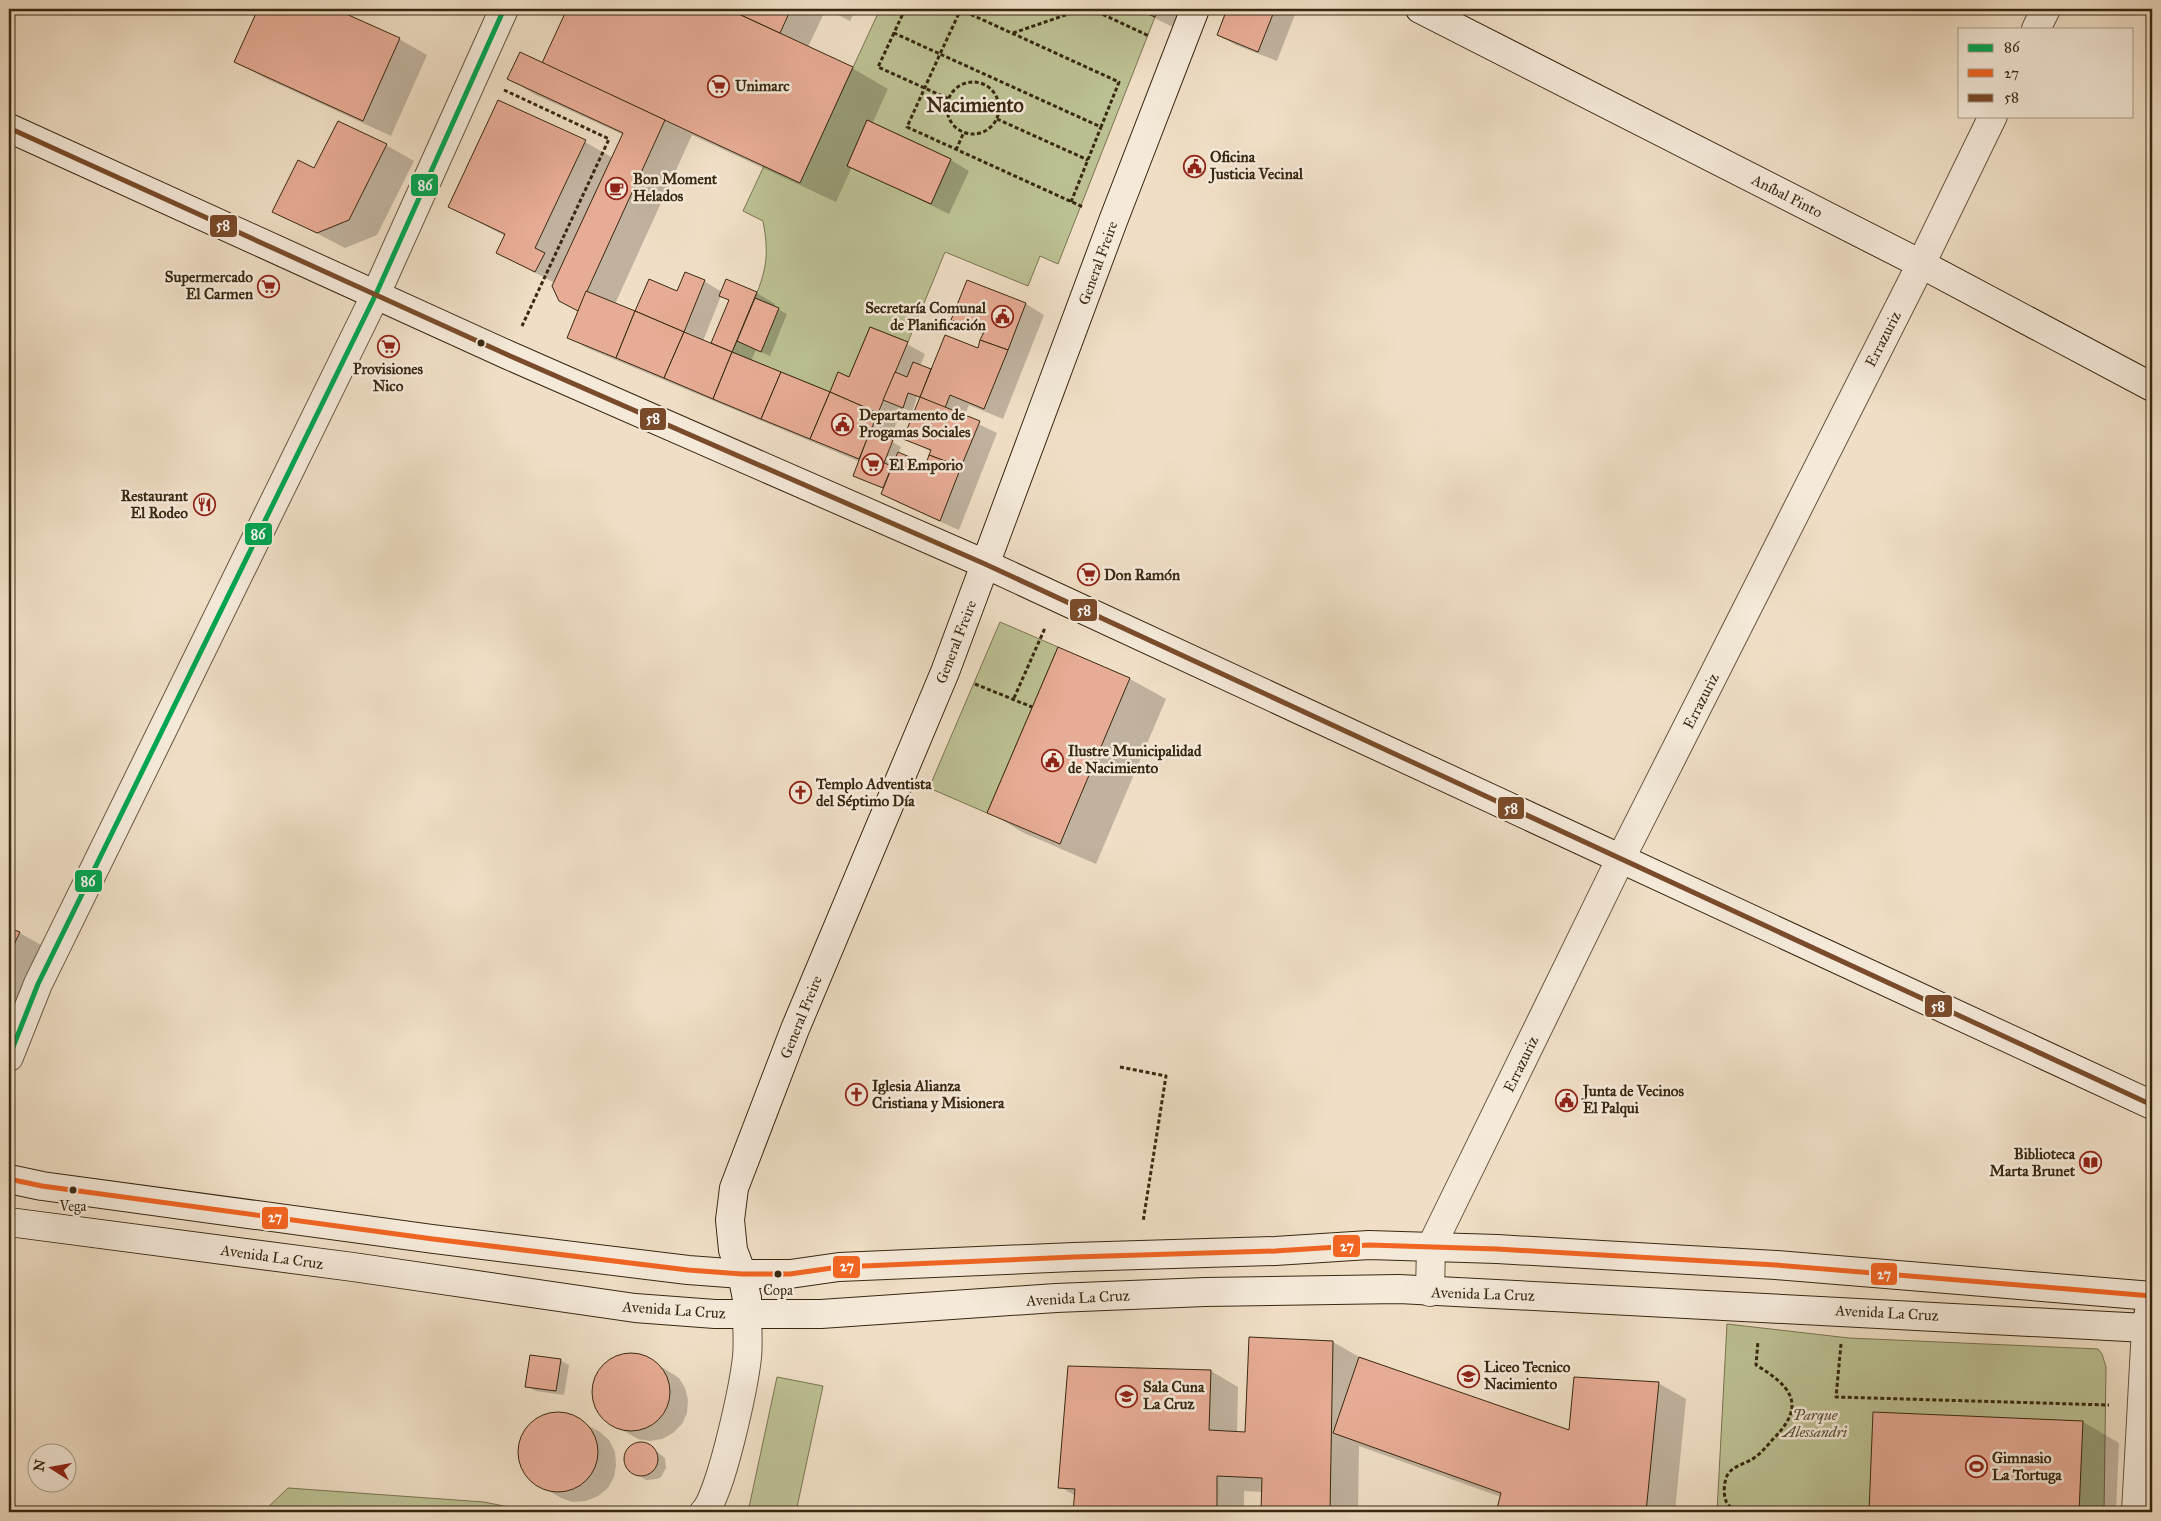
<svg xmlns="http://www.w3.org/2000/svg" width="2161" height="1521" viewBox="0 0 2161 1521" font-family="'IM FELL Great Primer',serif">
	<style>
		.green { fill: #bcc193; stroke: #7a7452; fill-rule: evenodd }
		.shadow { fill: #0003; fill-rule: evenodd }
		.building { fill: #e7ac95; stroke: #382810 }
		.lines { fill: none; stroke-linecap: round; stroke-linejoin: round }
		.minor-casing { stroke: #66563e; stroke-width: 30 }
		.tertiary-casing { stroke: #66563e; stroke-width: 30 }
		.secondary-casing { stroke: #382810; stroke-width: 30 }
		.path { stroke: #382810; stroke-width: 3; stroke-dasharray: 4 2.5; stroke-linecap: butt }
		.minor { stroke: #f5eada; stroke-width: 28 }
		.tertiary { stroke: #f5eada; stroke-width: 28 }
		.secondary { stroke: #f5eada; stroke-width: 28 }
		.bus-1-casing { stroke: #f5eada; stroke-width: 9 }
		.bus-2-casing { stroke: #f5eada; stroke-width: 9 }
		.bus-3-casing { stroke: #f5eada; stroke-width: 9 }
		.bus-1 { stroke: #00a651; stroke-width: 5 }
		.bus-2 { stroke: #f26522; stroke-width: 5 }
		.bus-3 { stroke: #7a4b2a; stroke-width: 5 }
		.bus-dot { fill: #382810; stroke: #f5eada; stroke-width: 2 }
		.labels { text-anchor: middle; stroke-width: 5; stroke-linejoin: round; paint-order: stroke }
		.bus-label { font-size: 14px; fill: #382810; stroke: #f5eada }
		.poi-label { font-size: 15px; font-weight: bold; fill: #382810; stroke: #f5eada; text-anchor: start }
		.street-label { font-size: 15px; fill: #382810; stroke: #f5eada }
		.park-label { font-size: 15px; font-style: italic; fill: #594e31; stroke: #f5eada }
		.district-label { font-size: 20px; font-weight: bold; fill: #382810; stroke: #f5eada }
		.line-badge { stroke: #f5eada; stroke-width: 2 }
		.badge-label { font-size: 14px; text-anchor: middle; font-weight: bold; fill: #fff }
	</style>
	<rect width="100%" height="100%" fill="#f0dfc6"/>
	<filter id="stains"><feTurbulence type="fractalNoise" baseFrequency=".004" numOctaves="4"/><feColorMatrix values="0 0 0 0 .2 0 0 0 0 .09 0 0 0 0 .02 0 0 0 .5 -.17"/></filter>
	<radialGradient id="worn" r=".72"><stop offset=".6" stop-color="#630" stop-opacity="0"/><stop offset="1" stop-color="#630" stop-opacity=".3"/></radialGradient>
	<g class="green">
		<path d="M880,9H1138L1155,17L1058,264L1040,256L1028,286L945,252L908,342L870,327L849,377L838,372L830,392L732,352L737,341L761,351L778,308L755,298C767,268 769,253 763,221L743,211L764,166L800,182ZM867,120L951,159L931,204L847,166Z"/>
		<polygon points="1000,622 1058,647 987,813 929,788"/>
		<polygon points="1727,1324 1849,1338 2098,1349 2102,1354 2106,1367 2104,1512 1717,1512"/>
		<polygon points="777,1377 823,1386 796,1512 748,1512"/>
		<polygon points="288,1488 484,1502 533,1512 263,1512"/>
	</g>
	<g class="shadow">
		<polygon points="259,9 332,9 399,39 427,55 391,136 263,77 236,62"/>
		<path d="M569,9H856L850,21L826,9L808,47L852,68L888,89L872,124L951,160L969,171L949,214L852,167L836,202L692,135L615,304L635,313L704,281L722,292L727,281L757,293L775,304L774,307L787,314L770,356L756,350L751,361L830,394L849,378L907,344L925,354L920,366L932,371L978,350L984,335L953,319L968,281L1026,304L1044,315L1003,419L969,405L964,417L997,433L959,530L901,504L882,493L884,489L854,475L860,462L587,348L568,337L579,311L560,301L555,283L497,253L505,236L450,207L585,142L613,158L624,135L536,95L509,79L543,64ZM721,296L730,301L712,345L703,341ZM917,397L921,398L905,438L932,452L927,465L898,454L901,447L889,440L903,408L912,412Z"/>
		<polygon points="1136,9 1192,9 1183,32"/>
		<polygon points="1228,9 1297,9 1277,61 1236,45 1218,35"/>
		<polygon points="386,145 414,161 377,235 345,248 274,211 315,170"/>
		<polygon points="1059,648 1130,679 1166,699 1096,864 1024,833 989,812"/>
		<polygon points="9,930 20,933 55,953 9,1050"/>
		<polygon points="1250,1338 1333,1342 1361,1358 1570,1432 1658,1383 1686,1399 1675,1512 1497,1512 1501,1497 1359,1446 1358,1512 1262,1512 1263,1492 1244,1491 1244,1512 1075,1512 1076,1496 1060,1487 1211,1371 1238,1387 1237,1433 1246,1434"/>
		<polygon points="625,1355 638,1355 649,1359 679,1378 685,1388 688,1400 687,1413 682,1424 673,1433 662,1439 650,1441 638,1439 608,1422 600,1413 595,1401 593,1389 597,1377 604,1366 614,1359"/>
		<polygon points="560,1360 569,1365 564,1395 536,1391 527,1386"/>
		<polygon points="556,1413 569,1415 600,1432 609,1440 615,1452 616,1465 614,1477 608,1488 598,1496 586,1501 573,1502 561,1498 531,1480 523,1469 520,1457 520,1444 524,1433 533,1423 544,1416"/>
		<polygon points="1875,1413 2083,1422 2119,1443 2116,1512 1870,1512"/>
		<polygon points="638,1444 648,1445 665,1458 666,1468 661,1477 657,1479 646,1480 628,1468 625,1458 626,1453 633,1445"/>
	</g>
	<g class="building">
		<polygon points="258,9 335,9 400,38 363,121 234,62"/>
		<polygon points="567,9 728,9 853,67 800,183 542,63"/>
		<polygon points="728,9 791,9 780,33"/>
		<polygon points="1138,9 1159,9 1155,17"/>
		<polygon points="1227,9 1275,9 1258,52 1217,35"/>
		<polygon points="520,52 665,120 578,311 559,301 552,286 623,133 507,79"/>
		<polygon points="498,100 586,140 535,248 545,253 535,272 496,253 505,234 448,207"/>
		<polygon points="867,120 951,159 931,204 847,166"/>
		<polygon points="338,121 387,144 349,220 317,233 272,212 298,160 314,168"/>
		<polygon points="685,272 705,280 684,332 635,311 649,279 677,291"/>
		<polygon points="726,279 757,292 732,352 711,343 729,300 719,296"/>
		<polygon points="967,280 1026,303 1008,350 980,340 984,332 951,320"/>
		<polygon points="586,291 635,311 616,358 567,338"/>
		<polygon points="755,298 779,308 761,352 737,341"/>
		<polygon points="635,311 684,332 664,378 616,358"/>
		<polygon points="870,327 908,342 878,413 830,392 838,372 849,377"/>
		<polygon points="684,332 732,352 713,399 664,378"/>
		<polygon points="945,335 978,348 980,340 1008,350 984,409 950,395 945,408 920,397"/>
		<polygon points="732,352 781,372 761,419 713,399"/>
		<polygon points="913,362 931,369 920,397 908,393 903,408 883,400 895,372 907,377"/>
		<polygon points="781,372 830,392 810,439 761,419"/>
		<polygon points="830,392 878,413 859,459 810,439"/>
		<polygon points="920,397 980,421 961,467 929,455 931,450 903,439"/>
		<polygon points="870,431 893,440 884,463 892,466 883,488 853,476"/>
		<polygon points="898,452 926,464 929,455 961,467 940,521 881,494"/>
		<polygon points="1058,647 1130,678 1060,844 987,813"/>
		<polygon points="9,928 20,932 9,955"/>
		<polygon points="1249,1337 1333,1341 1330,1512 1261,1512 1262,1478 1217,1476 1217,1512 1073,1512 1075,1489 1058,1488 1068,1366 1211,1370 1209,1430 1245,1432"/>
		<circle cx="631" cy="1392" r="39"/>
		<polygon points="530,1355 561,1359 556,1391 525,1387"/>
		<polygon points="1359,1357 1569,1430 1574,1377 1659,1382 1646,1512 1496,1512 1501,1493 1333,1433"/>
		<polygon points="1873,1412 2083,1421 2079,1512 1869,1512"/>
		<circle cx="558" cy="1452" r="40"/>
		<circle cx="641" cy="1459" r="17"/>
	</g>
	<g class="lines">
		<defs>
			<g id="minor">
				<polyline points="2036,29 2046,9"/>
				<polyline points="1430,1292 1431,1247 1620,860 1921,264 1993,116"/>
			</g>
			<g id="tertiary">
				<polyline points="9,1057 38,984 376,294 504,9"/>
				<path d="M704,1512C721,1495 744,1385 747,1357C749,1338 746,1318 747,1299"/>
				<polyline points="2136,1512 2146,1328"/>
			</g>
			<g id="secondary">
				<polyline points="1420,9 1921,264 2152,387"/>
				<polyline points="9,128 508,355 985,564 2152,1105"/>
				<polyline points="9,1179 42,1186 433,1239 688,1270 742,1274 790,1274 839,1267 1074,1257 1275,1251 1369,1245 1497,1249 1776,1265 2152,1296"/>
				<polyline points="9,1222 353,1267 635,1308 715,1314 821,1314 1056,1298 1205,1292 1399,1289 2146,1328 2152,1295"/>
				<polyline points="747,1299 742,1274 733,1250 730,1220 734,1188 795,1029 945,672 1113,221 1195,9"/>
			</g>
		</defs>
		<use href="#minor" class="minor-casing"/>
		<use href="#tertiary" class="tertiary-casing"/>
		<use href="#secondary" class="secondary-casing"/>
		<g class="path">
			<polyline points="905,9 894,33 940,54 961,9"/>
			<polyline points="959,9 1119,82 1101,127 940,54 907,127 1083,207"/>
			<polyline points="1091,9 1149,36"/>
			<polyline points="894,33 878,67 949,99"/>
			<polyline points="1013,33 1083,9"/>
			<circle cx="973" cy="108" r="26"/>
			<polyline points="504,90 609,139 522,326"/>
			<polyline points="997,119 1088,160"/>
			<polyline points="956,150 964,132"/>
			<polyline points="1071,202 1101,127"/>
			<polyline points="975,684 1032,707"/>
			<polyline points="1014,698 1045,628"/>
			<polyline points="1120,1067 1166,1076 1143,1222"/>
			<polyline points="1841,1344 1836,1397 2109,1405"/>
			<path d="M1736,1512C1733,1509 1727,1505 1726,1501C1723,1494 1724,1480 1728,1474C1734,1465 1746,1464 1754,1458C1763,1452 1769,1443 1776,1436C1807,1403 1789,1385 1756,1365L1758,1341"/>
		</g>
		<use href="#minor" class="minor"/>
		<use href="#tertiary" class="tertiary"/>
		<use href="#secondary" class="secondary"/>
		<defs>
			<polyline id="bus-1" points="9,1057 38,984 376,294 504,9"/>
			<polyline id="bus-2" points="9,1179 42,1186 433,1239 688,1270 742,1274 790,1274 839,1267 1074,1257 1275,1251 1369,1245 1497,1249 1776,1265 2152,1296"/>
			<polyline id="bus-3" points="9,128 508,355 985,564 2152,1105"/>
		</defs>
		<use href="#bus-1" class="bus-1-casing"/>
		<use href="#bus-2" class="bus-2-casing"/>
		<use href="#bus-3" class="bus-3-casing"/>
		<use href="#bus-1" class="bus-1"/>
		<use href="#bus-2" class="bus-2"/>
		<use href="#bus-3" class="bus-3"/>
	</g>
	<defs>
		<symbol id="supermarket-ring" viewBox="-11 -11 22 22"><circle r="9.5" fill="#f5eada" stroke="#8f2418" stroke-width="1.5"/><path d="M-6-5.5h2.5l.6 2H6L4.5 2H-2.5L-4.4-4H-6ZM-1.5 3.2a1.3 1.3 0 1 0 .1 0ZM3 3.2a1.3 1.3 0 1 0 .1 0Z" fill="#8f2418"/></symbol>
		<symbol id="civic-ring" viewBox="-11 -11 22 22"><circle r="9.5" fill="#f5eada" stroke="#8f2418" stroke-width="1.5"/><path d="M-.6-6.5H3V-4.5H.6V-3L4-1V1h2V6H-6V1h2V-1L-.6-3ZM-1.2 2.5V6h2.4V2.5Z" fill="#8f2418"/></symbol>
		<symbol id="cafe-ring" viewBox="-11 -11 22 22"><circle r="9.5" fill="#f5eada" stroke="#8f2418" stroke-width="1.5"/><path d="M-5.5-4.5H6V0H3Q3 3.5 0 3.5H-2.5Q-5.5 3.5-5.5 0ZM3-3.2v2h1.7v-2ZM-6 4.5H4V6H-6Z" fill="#8f2418"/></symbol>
		<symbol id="restaurant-ring" viewBox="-11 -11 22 22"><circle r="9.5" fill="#f5eada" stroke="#8f2418" stroke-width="1.5"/><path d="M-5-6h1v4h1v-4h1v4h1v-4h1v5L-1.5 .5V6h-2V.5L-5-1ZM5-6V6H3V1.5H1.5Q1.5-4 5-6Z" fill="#8f2418"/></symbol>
		<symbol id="church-ring" viewBox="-11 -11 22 22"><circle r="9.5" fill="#f5eada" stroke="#8f2418" stroke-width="1.5"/><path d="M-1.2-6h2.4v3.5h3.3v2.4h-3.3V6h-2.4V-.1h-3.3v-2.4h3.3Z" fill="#8f2418"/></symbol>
		<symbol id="library-ring" viewBox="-11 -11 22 22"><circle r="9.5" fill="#f5eada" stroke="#8f2418" stroke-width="1.5"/><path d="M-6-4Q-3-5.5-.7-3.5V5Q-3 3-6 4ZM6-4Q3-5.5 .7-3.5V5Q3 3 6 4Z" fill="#8f2418"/></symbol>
		<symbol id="school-ring" viewBox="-11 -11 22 22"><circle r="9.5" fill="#f5eada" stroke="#8f2418" stroke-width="1.5"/><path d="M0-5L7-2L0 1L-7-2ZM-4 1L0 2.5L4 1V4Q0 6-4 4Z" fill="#8f2418"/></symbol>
		<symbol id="stadium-ring" viewBox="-11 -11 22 22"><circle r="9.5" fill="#f5eada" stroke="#8f2418" stroke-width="1.5"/><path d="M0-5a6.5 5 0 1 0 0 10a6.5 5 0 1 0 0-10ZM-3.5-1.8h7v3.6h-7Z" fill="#8f2418"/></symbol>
	</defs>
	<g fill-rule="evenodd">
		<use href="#supermarket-ring" x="706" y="74" width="25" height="25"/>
		<use href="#civic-ring" x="1182" y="154" width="25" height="25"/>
		<use href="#cafe-ring" x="604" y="176" width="25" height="25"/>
		<use href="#supermarket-ring" x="256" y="274" width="25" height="25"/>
		<use href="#civic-ring" x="990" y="304" width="25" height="25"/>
		<use href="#supermarket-ring" x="376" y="334" width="25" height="25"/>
		<use href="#civic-ring" x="830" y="412" width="25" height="25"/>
		<use href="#supermarket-ring" x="860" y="452" width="25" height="25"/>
		<use href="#restaurant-ring" x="192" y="492" width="25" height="25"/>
		<use href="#supermarket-ring" x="1076" y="562" width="25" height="25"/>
		<use href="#civic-ring" x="1040" y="748" width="25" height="25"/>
		<use href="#church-ring" x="788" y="780" width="25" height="25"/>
		<use href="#church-ring" x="844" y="1082" width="25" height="25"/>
		<use href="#civic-ring" x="1554" y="1088" width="25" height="25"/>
		<use href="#library-ring" x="2078" y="1150" width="25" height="25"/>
		<use href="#school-ring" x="1456" y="1364" width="25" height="25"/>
		<use href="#school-ring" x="1114" y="1384" width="25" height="25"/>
		<use href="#stadium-ring" x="1964" y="1454" width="25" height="25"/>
	</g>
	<g class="bus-dot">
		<circle cx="481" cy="343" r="4.5"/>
		<circle cx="73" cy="1190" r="4.5"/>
		<circle cx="778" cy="1274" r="4.5"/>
	</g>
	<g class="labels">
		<g class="bus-label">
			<text x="73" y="1211">Vega</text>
			<text x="778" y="1295">Copa</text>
		</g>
		<g class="poi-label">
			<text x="735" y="91">Unimarc</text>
			<text x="1210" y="162">Oficina<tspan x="1210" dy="17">Justicia Vecinal</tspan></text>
			<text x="633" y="184">Bon Moment<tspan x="633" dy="17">Helados</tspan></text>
			<text x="253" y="282" text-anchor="end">Supermercado<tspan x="253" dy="17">El Carmen</tspan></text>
			<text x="986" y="313" text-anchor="end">Secretaría Comunal<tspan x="986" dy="17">de Planificación</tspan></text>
			<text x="388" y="374" text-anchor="middle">Provisiones<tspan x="388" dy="17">Nico</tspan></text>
			<text x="859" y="420">Departamento de<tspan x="859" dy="17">Progamas Sociales</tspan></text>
			<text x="889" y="470">El Emporio</text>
			<text x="188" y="501" text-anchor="end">Restaurant<tspan x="188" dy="17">El Rodeo</tspan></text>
			<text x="1104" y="580">Don Ramón</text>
			<text x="1068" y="756">Ilustre Municipalidad<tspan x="1068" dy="17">de Nacimiento</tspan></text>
			<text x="816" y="789">Templo Adventista<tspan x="816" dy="17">del Séptimo Día</tspan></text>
			<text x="872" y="1091">Iglesia Alianza<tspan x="872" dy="17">Cristiana y Misionera</tspan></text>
			<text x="1583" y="1096">Junta de Vecinos<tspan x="1583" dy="17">El Palqui</tspan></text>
			<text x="2075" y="1159" text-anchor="end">Biblioteca<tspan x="2075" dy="17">Marta Brunet</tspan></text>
			<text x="1484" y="1372">Liceo Tecnico<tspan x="1484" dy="17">Nacimiento</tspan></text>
			<text x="1143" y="1392">Sala Cuna<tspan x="1143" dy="17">La Cruz</tspan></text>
			<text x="1992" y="1463">Gimnasio<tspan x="1992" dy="17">La Tortuga</tspan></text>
		</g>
		<g class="street-label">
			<text transform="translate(1787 196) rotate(27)" y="5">Aníbal Pinto</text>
			<text transform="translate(1098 263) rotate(-70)" y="5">General Freire</text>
			<text transform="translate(1883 339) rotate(-63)" y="5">Errazuriz</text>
			<text transform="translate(956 642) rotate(-69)" y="5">General Freire</text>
			<text transform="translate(1701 701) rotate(-63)" y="5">Errazuriz</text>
			<text transform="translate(801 1017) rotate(-68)" y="5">General Freire</text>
			<text transform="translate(1521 1064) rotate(-64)" y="5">Errazuriz</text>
			<text transform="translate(272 1257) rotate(8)" y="5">Avenida La Cruz</text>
			<text transform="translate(1483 1294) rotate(2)" y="5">Avenida La Cruz</text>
			<text transform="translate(1078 1298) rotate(-3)" y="5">Avenida La Cruz</text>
			<text transform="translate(674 1310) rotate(4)" y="5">Avenida La Cruz</text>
			<text transform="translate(1887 1313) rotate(3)" y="5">Avenida La Cruz</text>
		</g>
		<g class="park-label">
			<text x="1815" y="1420">Parque<tspan x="1815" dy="17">Alessandri</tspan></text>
		</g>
		<g class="district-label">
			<text x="975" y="112">Nacimiento</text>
		</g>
	</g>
	<g class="line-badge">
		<rect x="410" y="173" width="29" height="24" rx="5" fill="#00a651"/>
		<rect x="209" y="214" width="29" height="24" rx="5" fill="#7a4b2a"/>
		<rect x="639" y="407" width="28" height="24" rx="5" fill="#7a4b2a"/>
		<rect x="244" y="522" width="29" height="24" rx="5" fill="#00a651"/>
		<rect x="1069" y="598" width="29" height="24" rx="5" fill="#7a4b2a"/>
		<rect x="1497" y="796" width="28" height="24" rx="5" fill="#7a4b2a"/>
		<rect x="74" y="869" width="29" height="24" rx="5" fill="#00a651"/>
		<rect x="1924" y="994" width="29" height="24" rx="5" fill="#7a4b2a"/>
		<rect x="261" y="1206" width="28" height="24" rx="5" fill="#f26522"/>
		<rect x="1332" y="1234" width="29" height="24" rx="5" fill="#f26522"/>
		<rect x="832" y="1255" width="29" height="24" rx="5" fill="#f26522"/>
		<rect x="1870" y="1262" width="28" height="24" rx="5" fill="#f26522"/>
	</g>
	<g class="badge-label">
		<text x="425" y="190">86</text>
		<text x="223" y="230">58</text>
		<text x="653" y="423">58</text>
		<text x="258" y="539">86</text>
		<text x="1084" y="615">58</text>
		<text x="1511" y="813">58</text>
		<text x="88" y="886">86</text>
		<text x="1938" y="1011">58</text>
		<text x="275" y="1222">27</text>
		<text x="1347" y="1251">27</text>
		<text x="847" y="1271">27</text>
		<text x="1884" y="1279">27</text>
	</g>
	<rect width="2161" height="1521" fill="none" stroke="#f0dfc6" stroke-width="30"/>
	<rect x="10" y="10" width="2141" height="1501" fill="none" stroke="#382810" stroke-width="2.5"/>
	<rect x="15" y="15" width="2131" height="1491" fill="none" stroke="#382810"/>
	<rect x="1958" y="28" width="175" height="90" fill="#f5eada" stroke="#a99c89"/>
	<rect x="1968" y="44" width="25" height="8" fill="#00a651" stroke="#a99c89"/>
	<text x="2004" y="52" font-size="15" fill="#382810">86</text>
	<rect x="1968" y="69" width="25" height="8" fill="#f26522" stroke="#a99c89"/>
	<text x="2004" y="78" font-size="15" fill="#382810">27</text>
	<rect x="1968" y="94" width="25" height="8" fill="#7a4b2a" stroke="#a99c89"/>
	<text x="2004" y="102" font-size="15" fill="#382810">58</text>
	<g transform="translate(52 1468) rotate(281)"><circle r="24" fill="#f5eada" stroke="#a99c89"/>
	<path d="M0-4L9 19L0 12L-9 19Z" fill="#8f2418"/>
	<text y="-8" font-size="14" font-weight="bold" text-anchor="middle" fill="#382810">N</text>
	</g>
	<rect width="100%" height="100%" filter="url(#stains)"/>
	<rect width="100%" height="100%" fill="url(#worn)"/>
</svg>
